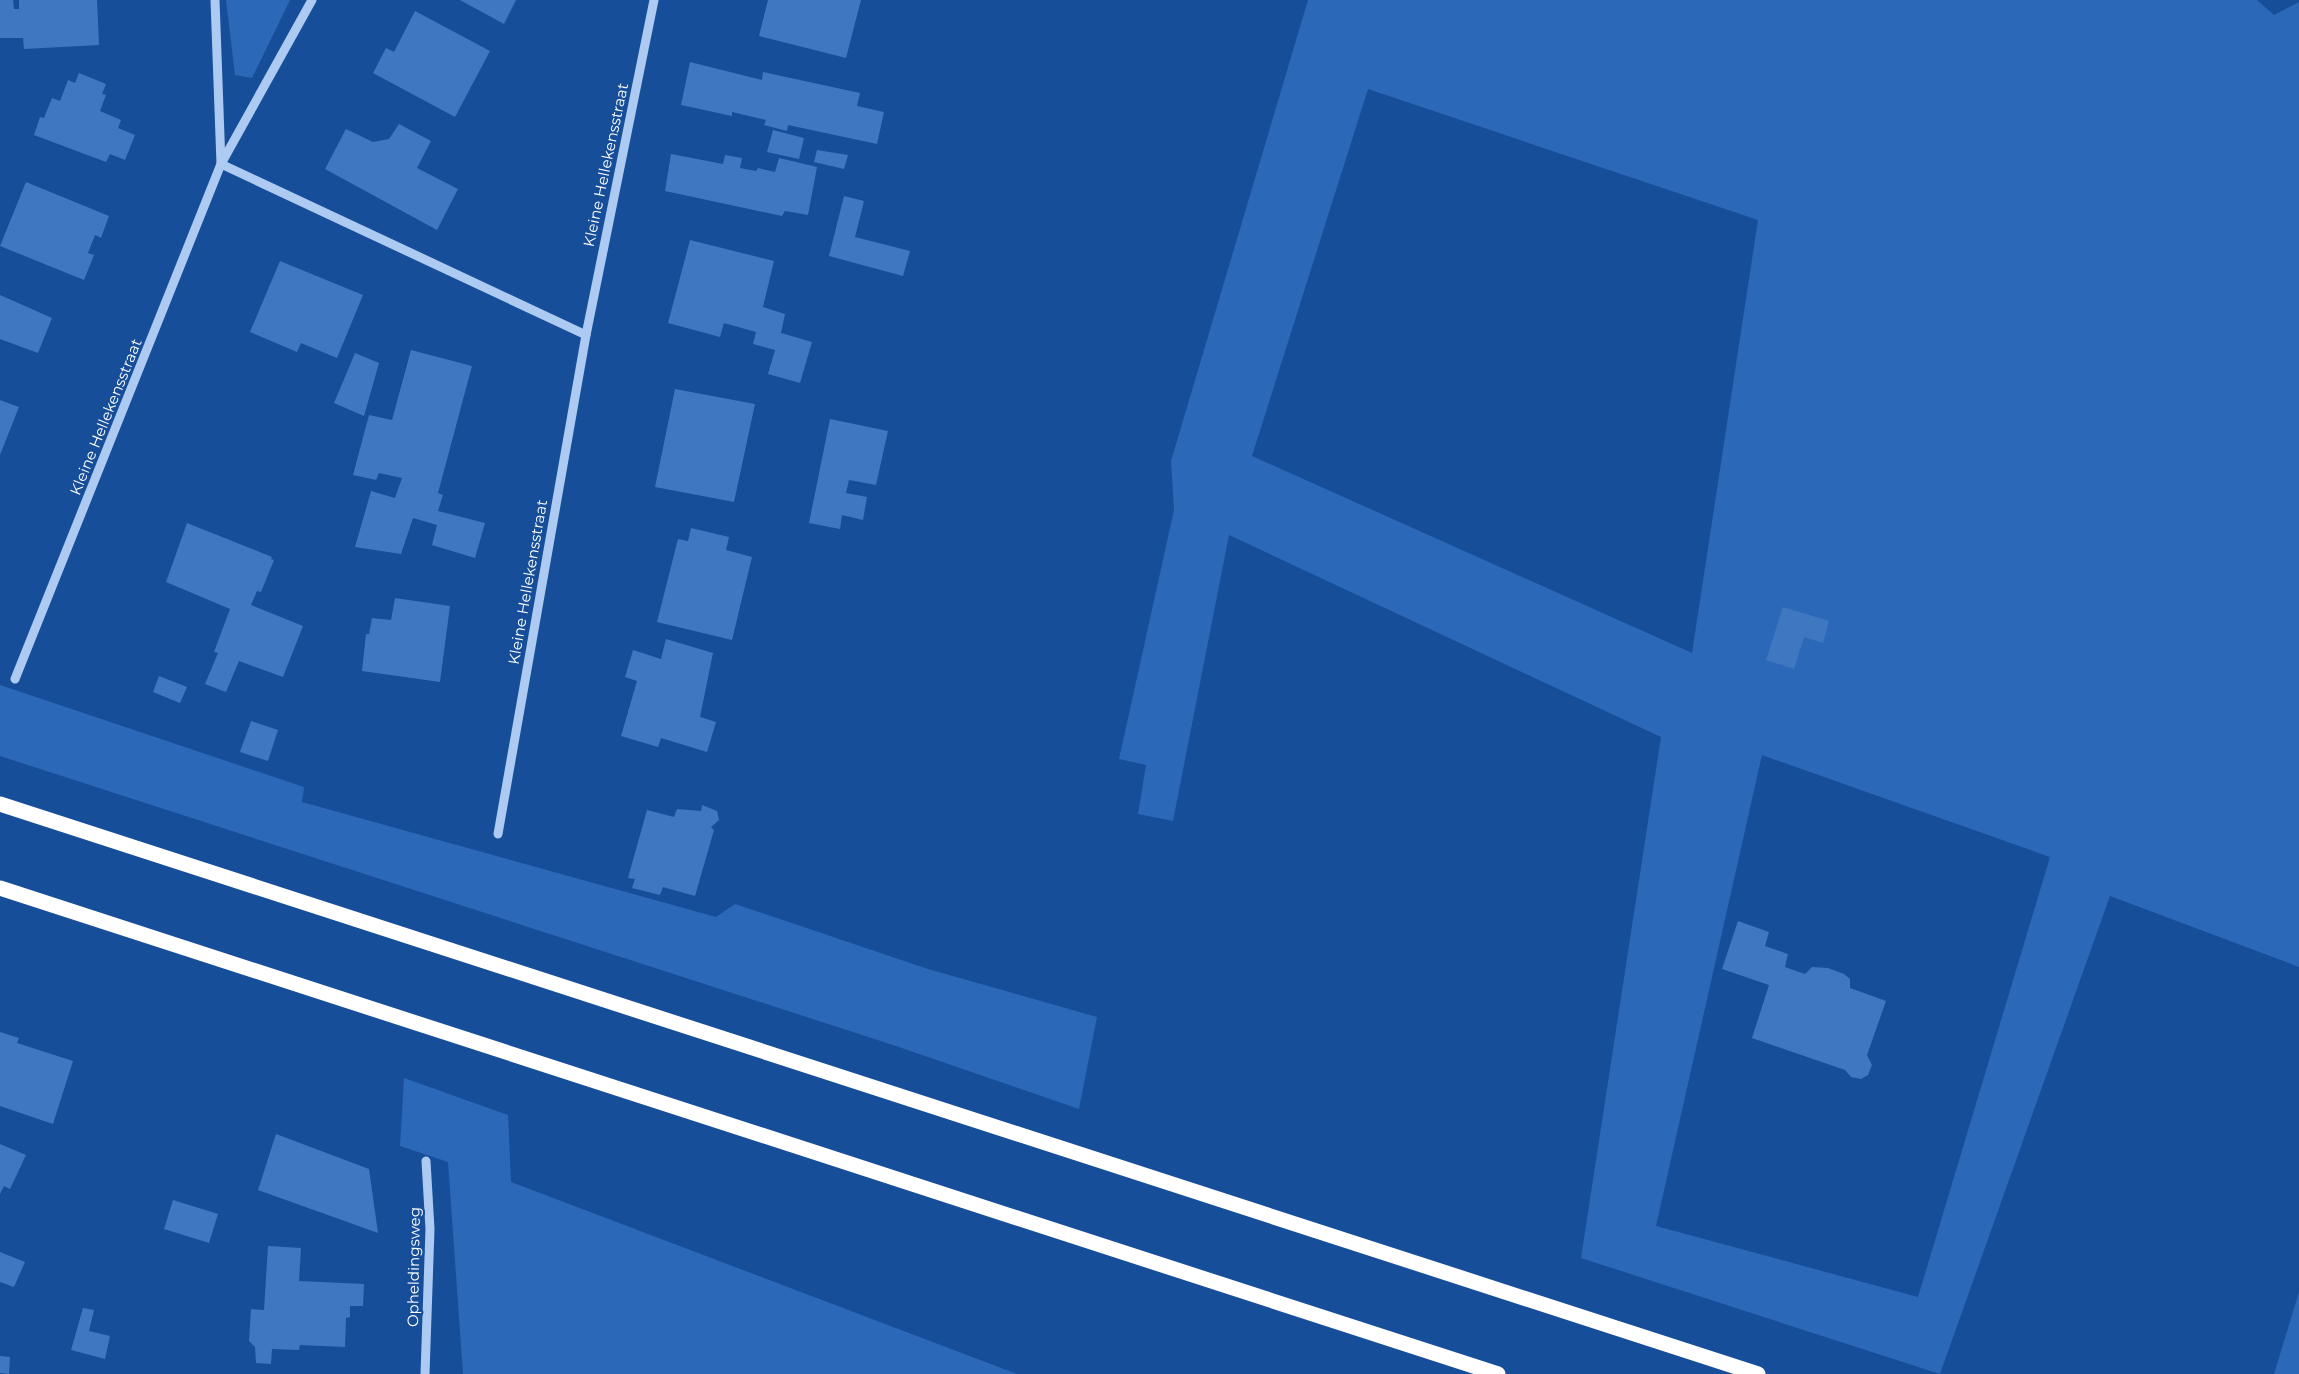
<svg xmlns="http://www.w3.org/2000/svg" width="2299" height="1374" viewBox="0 0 2299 1374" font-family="Montserrat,sans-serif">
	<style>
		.green { fill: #2b68b8; fill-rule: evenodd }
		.building { fill: #4077c1 }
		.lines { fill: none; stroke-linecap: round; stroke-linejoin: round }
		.minor { stroke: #adcbf2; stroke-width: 9 }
		.highway { stroke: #fff; stroke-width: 15 }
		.labels { text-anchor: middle; stroke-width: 4.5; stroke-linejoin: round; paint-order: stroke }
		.street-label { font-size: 15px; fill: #fff; stroke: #174e9a }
	</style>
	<rect width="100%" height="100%" fill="#174e9a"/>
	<g class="green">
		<polygon points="226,0 290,0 252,78 235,75"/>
		<path d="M1308,0H2257L2274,15L2299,2V967L2110,896L1940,1374L1581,1258L1661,737L1229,535L1173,821L1138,814L1146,765L1119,759L1174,510L1171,461ZM1368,89L1758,220L1692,653L1252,456ZM1762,755L2050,857L1918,1297L1656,1226Z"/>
		<polygon points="0,685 304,787 302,802 716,917 735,904 928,969 1097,1017 1079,1109 893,1045 0,756"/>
		<polygon points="404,1078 508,1115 511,1182 1017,1374 463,1374 448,1162 400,1146"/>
		<polygon points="2299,1292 2299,1374 2274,1374"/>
	</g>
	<g class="building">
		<polygon points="0,0 13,0 14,9 19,9 19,0 97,0 99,45 24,49 23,38 0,38"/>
		<polygon points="460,0 516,0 504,24"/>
		<polygon points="768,0 861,0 846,58 759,36"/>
		<polygon points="415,11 490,51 455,117 373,73 386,48 394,52"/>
		<polygon points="690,62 762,80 763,72 860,93 857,106 884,112 877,144 788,125 787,131 764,125 766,120 732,112 732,116 681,105"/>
		<polygon points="79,73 106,84 102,94 106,95 100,111 121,120 118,128 135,135 125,160 110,154 106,162 34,135 40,117 44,118 52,98 60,101 68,80 75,83"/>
		<polygon points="399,124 431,141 417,168 458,189 437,230 325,169 346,129 373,142 389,139"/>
		<polygon points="773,130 804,138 799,159 767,152"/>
		<polygon points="817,150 848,155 844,169 814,162"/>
		<polygon points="671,154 723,164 725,155 742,158 740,168 756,171 758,168 775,172 779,158 817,167 808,215 785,211 782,216 665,191"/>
		<polygon points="26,182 109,216 101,238 95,235 88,253 94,255 84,280 0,246"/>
		<polygon points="844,196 864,201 855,237 910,251 903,276 829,256"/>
		<polygon points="690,240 774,261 763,307 785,314 781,333 812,342 800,383 768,374 775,350 753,344 756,332 724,323 720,337 668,323"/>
		<polygon points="280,261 363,295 337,358 301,343 297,352 250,332"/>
		<polygon points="0,295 52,318 38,353 0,339"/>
		<polygon points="411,350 472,366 438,493 443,495 438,511 485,523 475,558 432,545 437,525 413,518 401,554 355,547 371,491 395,498 402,478 379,473 376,480 353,475 369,415 392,420"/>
		<polygon points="355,353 379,363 364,416 334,403"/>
		<polygon points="675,389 755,404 734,502 655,487"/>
		<polygon points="0,400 19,407 0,455"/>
		<polygon points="830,419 888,431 876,485 849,480 846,493 867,497 863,520 842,515 840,529 809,523"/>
		<polygon points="187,523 272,557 271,559 274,560 261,592 257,591 251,605 303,626 283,677 239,661 226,692 205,684 218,653 214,652 230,609 166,582"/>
		<polygon points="691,528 729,537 726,550 752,557 732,640 657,622 678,539 688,541"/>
		<polygon points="395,598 450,606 440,682 362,671 366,634 369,634 372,618 391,620"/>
		<polygon points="1783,607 1829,621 1823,643 1804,637 1794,669 1766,660"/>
		<polygon points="666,639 713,653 700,717 716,722 707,752 661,738 658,747 621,736 637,681 625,677 633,650 661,659"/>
		<polygon points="159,676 187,687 180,703 153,692"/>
		<polygon points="251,721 278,730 268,761 240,752"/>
		<polygon points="702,805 717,811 719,820 711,827 714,830 695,896 663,887 660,895 632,888 635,879 628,878 647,810 674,817 677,809 701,811"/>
		<polygon points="1738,921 1769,932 1765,946 1788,954 1785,967 1805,974 1812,967 1828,968 1844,974 1850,979 1850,988 1886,1001 1867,1055 1872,1065 1868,1075 1861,1079 1851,1077 1845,1070 1752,1038 1769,985 1722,969"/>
		<polygon points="0,1032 19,1038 17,1043 73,1061 53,1124 0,1106"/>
		<polygon points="276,1134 369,1169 378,1233 258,1190"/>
		<polygon points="0,1144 26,1155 10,1189 4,1186 0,1194"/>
		<polygon points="173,1200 218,1214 209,1243 164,1229"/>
		<polygon points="268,1246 301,1248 299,1281 364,1284 363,1306 350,1306 350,1317 346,1318 345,1347 300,1345 299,1350 272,1349 271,1364 256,1363 255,1347 249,1341 251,1309 264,1310"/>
		<polygon points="0,1252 25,1262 14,1287 0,1282"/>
		<polygon points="83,1308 94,1310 89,1331 110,1336 105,1359 71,1350"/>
		<polygon points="0,1356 10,1357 9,1374 0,1373"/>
	</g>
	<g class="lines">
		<g class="minor">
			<polyline points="215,0 221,164 586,335"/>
			<polyline points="15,679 221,164 312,0"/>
			<polyline points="498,834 586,335 654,0"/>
			<polyline points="425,1374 430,1229 426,1161"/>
		</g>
		<g class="highway">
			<polyline points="0,804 1758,1374"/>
			<polyline points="0,888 1498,1374"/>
		</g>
	</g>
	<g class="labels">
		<g class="street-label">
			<text transform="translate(606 165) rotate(-78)" y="5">Kleine Hellekensstraat</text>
			<text transform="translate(106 417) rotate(-68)" y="5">Kleine Hellekensstraat</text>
			<text transform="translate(528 582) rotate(-80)" y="5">Kleine Hellekensstraat</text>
			<text transform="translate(414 1267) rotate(-89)" y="5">Opheldingsweg</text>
		</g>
	</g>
</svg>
